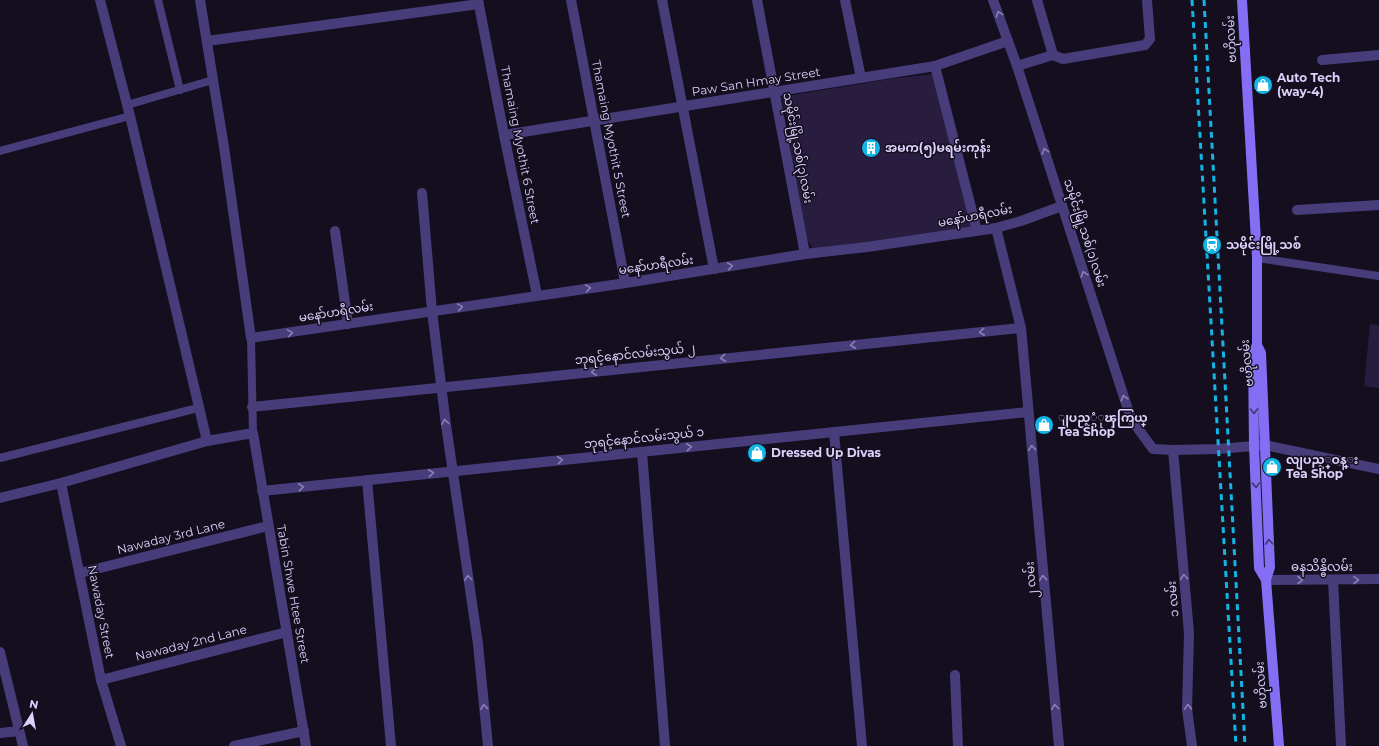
<svg xmlns="http://www.w3.org/2000/svg" width="1379" height="746" viewBox="0 0 1379 746" font-family="Montserrat,'Noto Sans Myanmar',sans-serif">
	<style>
		.building { fill: #281c3f }
		.lines { fill: none; stroke-linecap: round; stroke-linejoin: round }
		.service { stroke: #483d7b; stroke-width: 8 }
		.minor { stroke: #483d7b; stroke-width: 10 }
		.secondary { stroke: #846ff4; stroke-width: 10 }
		.rail { stroke: #12b5e6; stroke-width: 3; stroke-dasharray: 6 5; stroke-linecap: butt }
		.oneway { stroke: #8a80b5 }
		.oneway2 { stroke: #413574 }
		.labels { text-anchor: middle; stroke-width: 3; stroke-linejoin: round; paint-order: stroke }
		.street-label { font-size: 12px; fill: #dbd1fb; stroke: #140e1f }
		.poi-label { font-size: 12px; font-weight: bold; fill: #dbd1fb; stroke: #140e1f; text-anchor: start }
	</style>
	<rect width="100%" height="100%" fill="#140e1f"/>
	<g class="building">
		<polygon points="933,74 971,227 873,243 813,249 800,227 788,124 781,97 896,78"/>
		<polygon points="1370,324 1379,325 1379,388 1364,386"/>
	</g>
	<g class="lines">
		<g class="service">
			<polyline points="158,0 180,90"/>
			<polyline points="127,105 213,80"/>
			<polyline points="0,151 130,116"/>
			<polyline points="1257,258 1379,276"/>
			<polyline points="251,338 253,433"/>
			<polyline points="0,458 198,408"/>
		</g>
		<g class="minor">
			<polyline points="100,0 130,116 207,441"/>
			<polyline points="200,0 224,147 251,338 626,283 805,254 867,247 996,228 1021,221 1062,206"/>
			<polyline points="478,0 504,135 537,295"/>
			<polyline points="571,0 625,282"/>
			<polyline points="662,0 714,269"/>
			<polyline points="757,0 805,254"/>
			<polyline points="845,0 861,78"/>
			<polyline points="993,0 1017,66 1131,419 1153,449 1173,450 1218,449 1265,445 1379,469"/>
			<polyline points="1037,0 1053,55"/>
			<polyline points="207,41 479,4"/>
			<polyline points="1322,60 1379,55"/>
			<polyline points="935,66 977,231"/>
			<polyline points="1017,66 1053,55 1063,59 1145,45 1150,39 1147,0"/>
			<polyline points="504,135 935,66 1008,41"/>
			<polyline points="422,193 432,311 446,425 478,644 488,746"/>
			<polyline points="1297,210 1379,205"/>
			<polyline points="996,228 1021,328 1059,746"/>
			<polyline points="335,231 348,324"/>
			<polyline points="252,407 1021,328"/>
			<polyline points="834,432 862,746"/>
			<polyline points="1173,450 1189,633 1187,709 1192,746"/>
			<polyline points="642,452 665,746"/>
			<polyline points="367,480 391,746"/>
			<polyline points="61,483 101,680 121,746"/>
			<polyline points="262,491 1028,412"/>
			<polyline points="0,498 61,483 207,441 253,433 306,746"/>
			<polyline points="80,573 268,526"/>
			<polyline points="1266,580 1379,579"/>
			<polyline points="1333,580 1341,746"/>
			<polyline points="0,652 23,746"/>
			<polyline points="955,675 958,746"/>
			<polyline points="101,680 287,632"/>
			<polyline points="0,733 19,731"/>
			<polyline points="234,746 304,731"/>
		</g>
		<g class="secondary">
			<polyline points="1242,0 1257,258 1257,345 1261,353 1270,567 1266,580 1279,746"/>
			<polyline points="1257,345 1253,353 1254,446 1259,568 1266,580"/>
		</g>
		<g class="rail">
			<polyline points="1192,0 1236,746"/>
			<polyline points="1204,0 1245,746"/>
		</g>
	</g>
	<defs><path id="oneway-chevron" d="M-2-3.5L2.5 0L-2 3.5" fill="none" stroke-width="1.6" stroke-linecap="round" stroke-linejoin="round"/></defs>
	<g class="oneway">
		<use href="#oneway-chevron" transform="translate(999 14) rotate(-110)"/>
		<use href="#oneway-chevron" transform="translate(1045 151) rotate(-108)"/>
		<use href="#oneway-chevron" transform="translate(730 266) rotate(-9)"/>
		<use href="#oneway-chevron" transform="translate(1084 274) rotate(-108)"/>
		<use href="#oneway-chevron" transform="translate(588 288) rotate(-8)"/>
		<use href="#oneway-chevron" transform="translate(460 307) rotate(-9)"/>
		<use href="#oneway-chevron" transform="translate(982 332) rotate(174)"/>
		<use href="#oneway-chevron" transform="translate(290 333) rotate(-9)"/>
		<use href="#oneway-chevron" transform="translate(853 345) rotate(174)"/>
		<use href="#oneway-chevron" transform="translate(723 358) rotate(174)"/>
		<use href="#oneway-chevron" transform="translate(594 372) rotate(174)"/>
		<use href="#oneway-chevron" transform="translate(1124 398) rotate(-108)"/>
		<use href="#oneway-chevron" transform="translate(445 422) rotate(-97)"/>
		<use href="#oneway-chevron" transform="translate(689 447) rotate(-6)"/>
		<use href="#oneway-chevron" transform="translate(1032 448) rotate(-95)"/>
		<use href="#oneway-chevron" transform="translate(560 460) rotate(-6)"/>
		<use href="#oneway-chevron" transform="translate(431 473) rotate(-6)"/>
		<use href="#oneway-chevron" transform="translate(301 487) rotate(-6)"/>
		<use href="#oneway-chevron" transform="translate(1184 577) rotate(-95)"/>
		<use href="#oneway-chevron" transform="translate(468 578) rotate(-98)"/>
		<use href="#oneway-chevron" transform="translate(1043 578) rotate(-95)"/>
		<use href="#oneway-chevron" transform="translate(1300 580)"/>
		<use href="#oneway-chevron" transform="translate(1356 580) rotate(-1)"/>
		<use href="#oneway-chevron" transform="translate(484 707) rotate(-96)"/>
		<use href="#oneway-chevron" transform="translate(1055 707) rotate(-95)"/>
		<use href="#oneway-chevron" transform="translate(1188 707) rotate(-92)"/>
	</g>
	<g class="oneway2">
		<use href="#oneway-chevron" transform="translate(1254 411) rotate(89)"/>
		<use href="#oneway-chevron" transform="translate(1256 485) rotate(88)"/>
		<use href="#oneway-chevron" transform="translate(1269 542) rotate(-93)"/>
	</g>
	<defs>
		<symbol id="shop-disc" viewBox="-11 -11 22 22"><circle r="9.5" fill="#12b5e6" stroke="#140e1f"/><path d="M-5-2.5h2.3a2.7 3.5 0 0 1 5.4 0H5L5.5 6h-11ZM-1.5-2.5h3a1.5 2.3 0 0 0-3 0Z" fill="#fff"/></symbol>
		<symbol id="building-disc" viewBox="-11 -11 22 22"><circle r="9.5" fill="#12b5e6" stroke="#140e1f"/><path d="M-4-6H4V6H1V3H-1V6H-4ZM-2.5-4.3h1.7v1.8h-1.7ZM.8-4.3h1.7v1.8H.8ZM-2.5-1h1.7V.8h-1.7ZM.8-1h1.7V.8H.8Z" fill="#fff"/></symbol>
		<symbol id="station-disc" viewBox="-11 -11 22 22"><circle r="9.5" fill="#12b5e6" stroke="#140e1f"/><path d="M-3-6H3Q5-6 5-4V2Q5 4 3 4L4.5 6H3L1.5 4h-3L-3 6H-4.5L-3 4Q-5 4-5 2V-4Q-5-6-3-6ZM-3.5-4v3h7v-3ZM-3.5 1v1.5H-2V1ZM2 1v1.5H3.5V1Z" fill="#fff"/></symbol>
	</defs>
	<g fill-rule="evenodd">
		<use href="#shop-disc" x="1252" y="74" width="22" height="22"/>
		<use href="#building-disc" x="860" y="137" width="22" height="22"/>
		<use href="#station-disc" x="1201" y="234" width="22" height="22"/>
		<use href="#shop-disc" x="1033" y="414" width="22" height="22"/>
		<use href="#shop-disc" x="746" y="442" width="22" height="22"/>
		<use href="#shop-disc" x="1261" y="456" width="22" height="22"/>
	</g>
	<g class="labels">
		<g class="street-label">
			<text transform="translate(1231 39) rotate(-93)" y="4">ဗဟိုလမ်း</text>
			<text transform="translate(756 82) rotate(-9)" y="4">Paw San Hmay Street</text>
			<text transform="translate(611 139) rotate(79)" y="4">Thamaing Myothit 5 Street</text>
			<text transform="translate(520 145) rotate(79)" y="4">Thamaing Myothit 6 Street</text>
			<text transform="translate(798 148) rotate(79)" y="4">သမိုင်းမြို့သစ်(၃)လမ်း</text>
			<text transform="translate(975 216) rotate(-11)" y="4">မနော်ဟရီလမ်း</text>
			<text transform="translate(1085 233) rotate(72)" y="4">သမိုင်းမြို့သစ်(၁)လမ်း</text>
			<text transform="translate(656 265) rotate(-8)" y="4">မနော်ဟရီလမ်း</text>
			<text transform="translate(336 312) rotate(-9)" y="4">မနော်ဟရီလမ်း</text>
			<text transform="translate(635 354) rotate(-6)" y="4">ဘုရင့်နောင်လမ်းသွယ် ၂</text>
			<text transform="translate(1247 363) rotate(-96)" y="4">ဗဟိုလမ်း</text>
			<text transform="translate(644 438) rotate(-6)" y="4">ဘုရင့်နောင်လမ်းသွယ် ၁</text>
			<text transform="translate(171 537) rotate(-14)" y="4">Nawaday 3rd Lane</text>
			<text x="1322" y="571">ဓနသိန္ဓိလမ်း</text>
			<text transform="translate(1031 580) rotate(-95)" y="4">၂ လမ်း</text>
			<text transform="translate(293 594) rotate(80)" y="4">Tabin Shwe Htee Street</text>
			<text transform="translate(1173 599) rotate(-95)" y="4">၁ လမ်း</text>
			<text transform="translate(101 612) rotate(79)" y="4">Nawaday Street</text>
			<text transform="translate(191 643) rotate(-14)" y="4">Nawaday 2nd Lane</text>
			<text transform="translate(1261 685) rotate(-94)" y="4">ဗဟိုလမ်း</text>
		</g>
		<g class="poi-label">
			<text x="1277" y="82">Auto Tech<tspan x="1277" dy="14">(way-4)</tspan></text>
			<text x="885" y="152">အမက(၅)မရမ်းကုန်း</text>
			<text x="1226" y="249">သမိုင်းမြို့သစ်</text>
			<text x="1058" y="422">ျပည့္စံုၾကြယ္<tspan x="1058" dy="14">Tea Shop</tspan></text>
			<text x="771" y="457">Dressed Up Divas</text>
			<text x="1286" y="464">လျပည့္ဝန္း<tspan x="1286" dy="14">Tea Shop</tspan></text>
		</g>
	</g>
	<g transform="translate(32 714) rotate(11)" stroke="#140e1f" stroke-width="3" paint-order="stroke">
	<path d="M0-3L7 15L0 10L-7 15Z" fill="#dbd1fb"/>
	<text y="-6" font-size="11" font-weight="bold" text-anchor="middle" fill="#dbd1fb">N</text>
	</g>
</svg>
